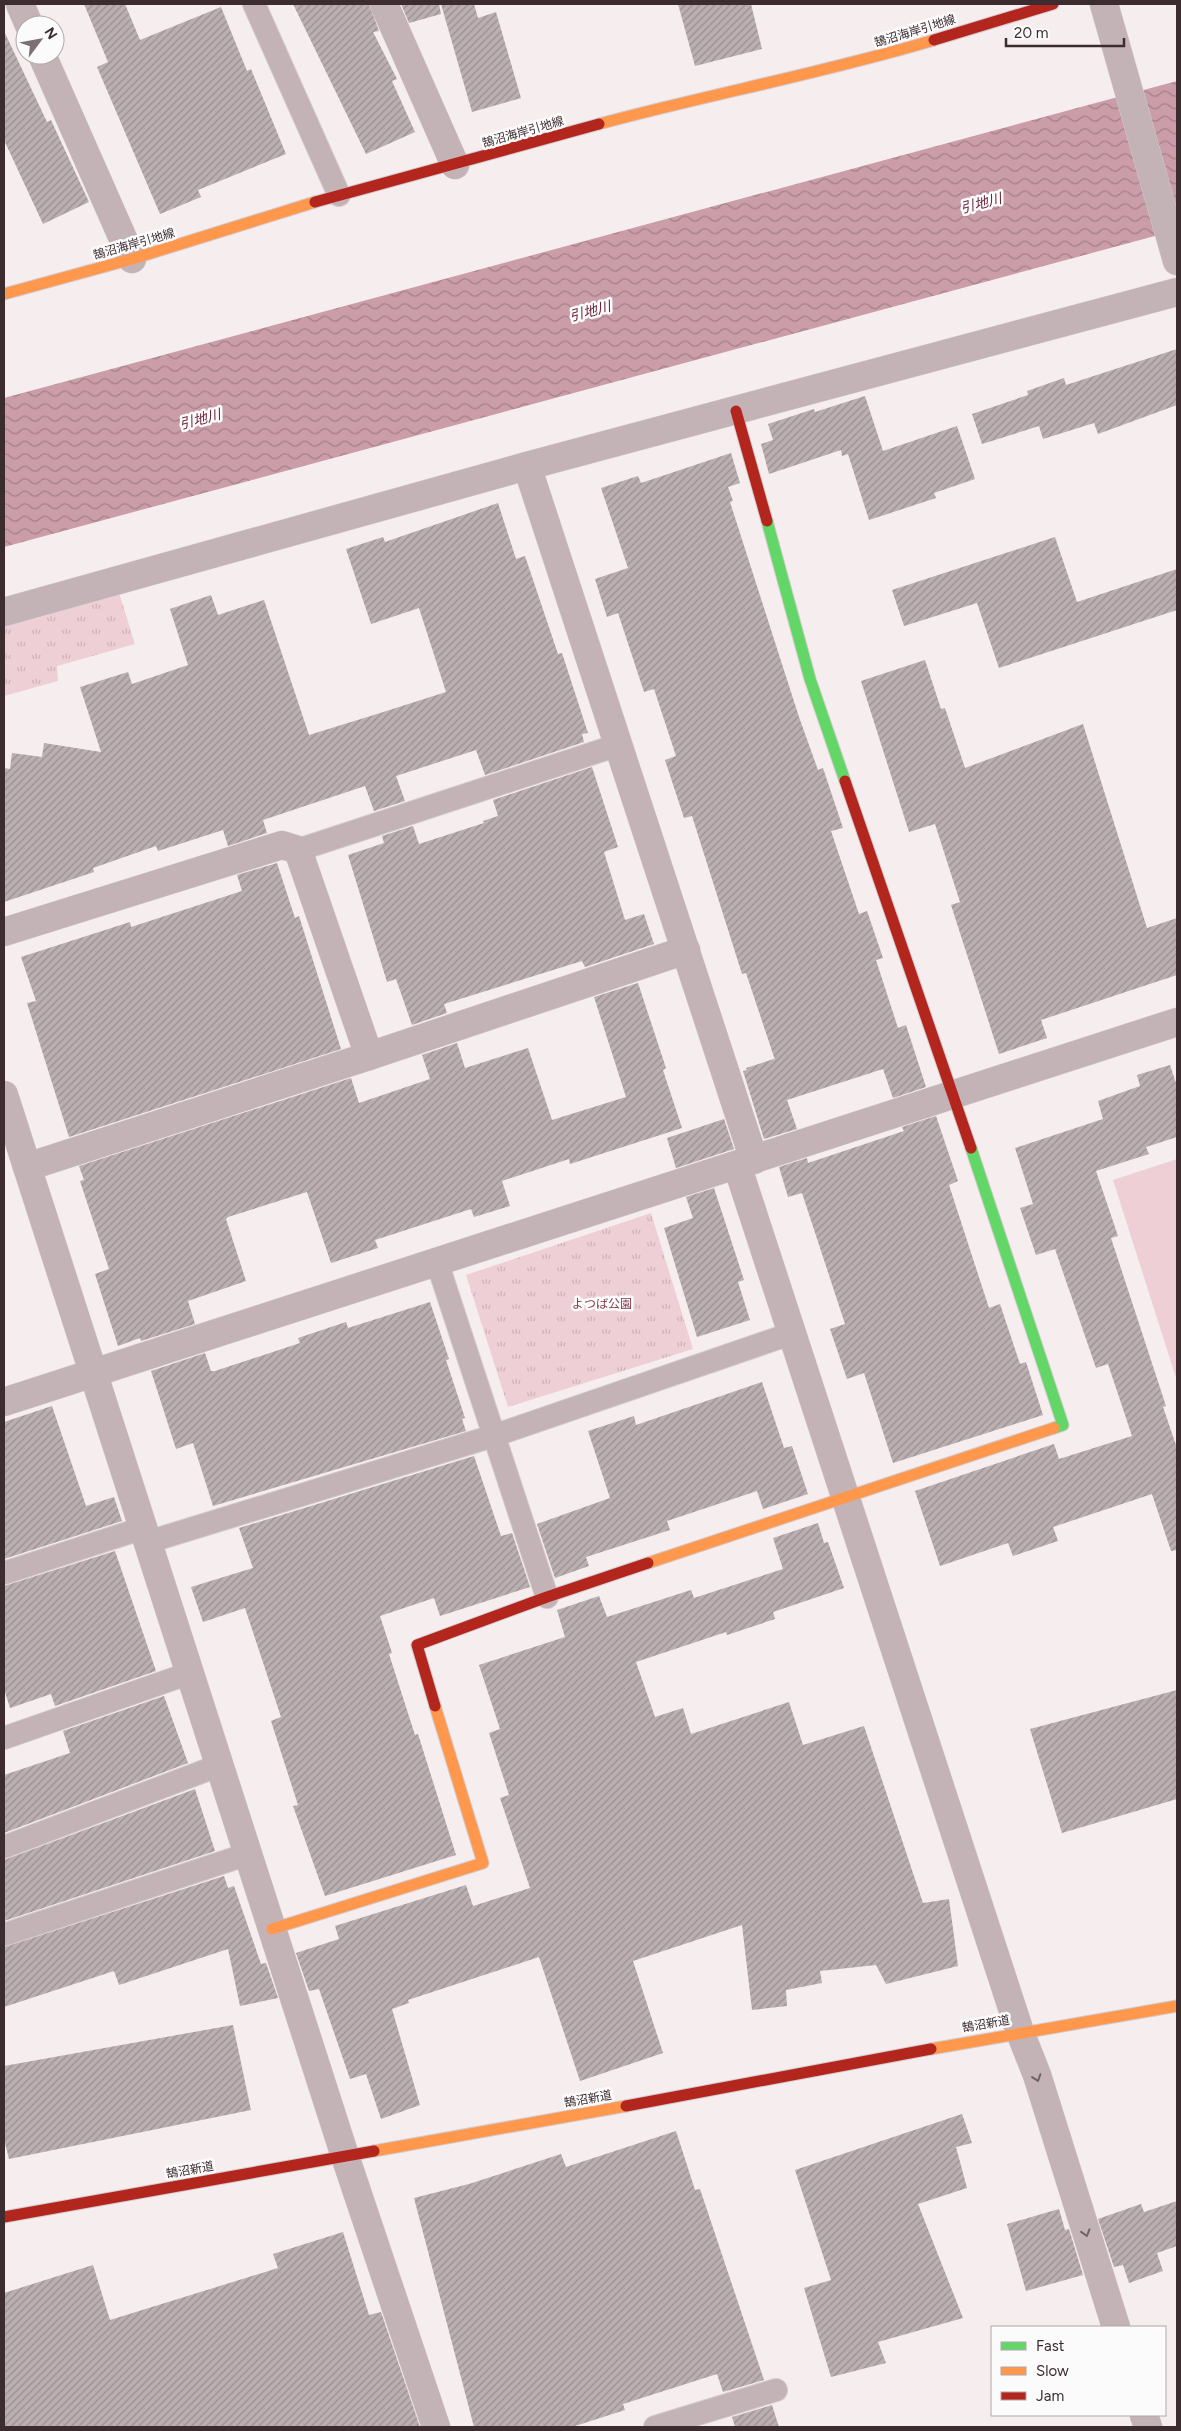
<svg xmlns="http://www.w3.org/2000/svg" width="1181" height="2431" viewBox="0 0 1181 2431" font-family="Figtree,'Noto Sans JP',sans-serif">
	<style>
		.grass { fill: #eecfd6 }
		.park { fill: url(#park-tufts) }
		.water { fill: url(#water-waves) }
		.building { fill: url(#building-hatch) }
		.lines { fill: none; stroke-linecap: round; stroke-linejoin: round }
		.lane-casing { stroke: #d4cbcd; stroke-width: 24 }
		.street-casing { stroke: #d4cbcd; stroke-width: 29 }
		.fast-casing { stroke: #d4cbcd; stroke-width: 13 }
		.slow-casing { stroke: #d4cbcd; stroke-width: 13 }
		.jam-casing { stroke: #d4cbcd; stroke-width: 13 }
		.lane { stroke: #c3b2b6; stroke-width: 22 }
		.street { stroke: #c3b2b6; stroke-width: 28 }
		.fast { stroke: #63d668; stroke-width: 11 }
		.slow { stroke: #ff974d; stroke-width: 11 }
		.jam { stroke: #b3261e; stroke-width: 11 }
		.oneway { stroke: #726266 }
		.labels { text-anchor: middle; stroke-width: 5; stroke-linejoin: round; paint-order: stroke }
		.street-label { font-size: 12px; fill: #3c2c30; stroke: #fbfbfb }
		.park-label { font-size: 12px; fill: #85394f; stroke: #fbfbfb }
		.water-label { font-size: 14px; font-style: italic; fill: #6b2239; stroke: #fbfbfb }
	</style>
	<defs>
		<pattern id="park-tufts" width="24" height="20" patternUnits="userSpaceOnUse" patternTransform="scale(1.25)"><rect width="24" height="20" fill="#eecfd6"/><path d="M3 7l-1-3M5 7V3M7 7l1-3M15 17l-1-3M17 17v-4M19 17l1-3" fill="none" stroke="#cdb2b8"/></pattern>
		<pattern id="water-waves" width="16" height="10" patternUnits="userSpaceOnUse" patternTransform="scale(1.25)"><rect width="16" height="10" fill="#ca9da8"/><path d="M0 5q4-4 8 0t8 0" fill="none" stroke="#a58089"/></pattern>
		<pattern id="building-hatch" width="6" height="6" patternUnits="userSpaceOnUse" patternTransform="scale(1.25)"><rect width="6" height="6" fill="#bbafb2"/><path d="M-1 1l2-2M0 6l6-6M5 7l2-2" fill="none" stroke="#998f91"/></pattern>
	</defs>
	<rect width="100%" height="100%" fill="#f6edef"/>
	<polygon class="grass" points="1177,1159 1177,1381 1113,1180"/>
	<g class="park">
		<polygon points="119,593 135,644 57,666 58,681 4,696 4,626"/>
		<polygon points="651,1213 693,1349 508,1407 466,1275"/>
	</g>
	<polygon class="water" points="1177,81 1177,230 4,547 4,398"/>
	<g class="building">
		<polygon points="84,4 125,4 140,40 221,7 247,71 251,69 286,154 198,190 201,197 160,214 97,67 108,62"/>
		<polygon points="293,4 369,4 379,31 373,32 397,79 392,81 415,132 366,154"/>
		<polygon points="401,4 439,4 441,14 409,23"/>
		<polygon points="441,4 474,4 478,18 496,12 521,98 472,112"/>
		<polygon points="678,4 751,4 762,49 695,66"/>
		<polygon points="4,31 47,122 51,120 89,202 43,224 4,140"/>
		<polygon points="1177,349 1177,405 1098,434 1094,423 1043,439 1039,426 982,444 972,414 1028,395 1027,391 1064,378 1066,385"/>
		<polygon points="865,396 883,451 957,426 975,479 934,493 936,498 869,520 848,454 842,456 841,450 769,474 761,444 773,440 768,424 814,409 815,412"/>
		<polygon points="731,453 740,483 728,487 733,501 730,502 799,717 818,770 823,768 843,828 831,831 859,914 867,911 883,958 876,960 898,1028 906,1025 926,1087 893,1098 883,1069 787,1100 797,1129 764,1139 743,1071 747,1070 746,1068 774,1059 775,1060 746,973 742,974 692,816 684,818 665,760 676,756 654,689 644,692 618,613 607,617 595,579 628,568 601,488 638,476 641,483"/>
		<polygon points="498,503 516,559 525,556 558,654 562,653 588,733 582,734 584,742 485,775 476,750 396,776 405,801 374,811 365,786 263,820 267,833 228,846 223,830 158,851 156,846 93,868 94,872 4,902 4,768 10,769 12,753 42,757 44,743 101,752 80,687 128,672 132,684 188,665 170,609 211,595 218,615 264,600 309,735 377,714 446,692 419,608 371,624 346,549 383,537 385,542"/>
		<polygon points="1055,537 1077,602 1177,569 1177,610 999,668 977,603 904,626 892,590"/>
		<polygon points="925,660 941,709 945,708 965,768 1083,724 1147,928 1177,918 1177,975 1041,1020 1047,1038 999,1054 951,905 960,902 935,824 909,832 861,681"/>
		<polygon points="592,767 618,847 604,852 625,920 644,914 654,944 585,967 582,961 444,1004 447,1013 412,1025 396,979 387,982 348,855 384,843 382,836 413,826 419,844 484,823 483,821 498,816 493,800"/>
		<polygon points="277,863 295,918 299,916 341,1049 69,1137 27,1003 36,1001 21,957 130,922 131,927 242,891 237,875"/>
		<polygon points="638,983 666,1068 663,1070 682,1128 570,1164 569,1159 502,1181 510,1206 474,1217 471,1209 375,1240 378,1248 331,1263 307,1192 228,1217 226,1219 246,1281 188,1301 195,1324 141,1341 140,1338 118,1346 95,1274 109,1269 80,1181 84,1180 79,1166 351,1078 359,1103 430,1079 422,1055 457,1043 465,1068 528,1048 552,1120 626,1097 594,997"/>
		<polygon points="1170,1065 1177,1086 1177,1137 1146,1147 1149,1154 1096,1171 1118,1236 1111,1238 1166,1406 1163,1407 1177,1448 1177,1550 1171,1551 1152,1494 1053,1527 1058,1541 1013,1556 1008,1543 940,1566 915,1491 1054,1444 1059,1459 1132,1436 1108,1364 1096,1368 1055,1249 1036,1255 1020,1208 1033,1204 1015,1148 1103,1119 1098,1101 1140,1086 1137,1075"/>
		<polygon points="936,1116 958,1181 949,1185 989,1308 1000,1304 1020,1364 1026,1362 1043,1415 893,1463 864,1373 847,1379 830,1329 845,1324 802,1193 788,1197 779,1167 807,1158 808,1163 904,1131 902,1127"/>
		<polygon points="724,1119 734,1149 676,1168 667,1138"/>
		<polygon points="714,1188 744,1280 738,1282 750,1320 697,1337 664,1228 693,1218 686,1197"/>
		<polygon points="430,1302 449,1359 446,1360 465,1418 462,1419 466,1431 213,1506 193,1443 176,1449 151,1371 205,1353 211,1371 215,1371 300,1343 298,1338 346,1322 348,1328"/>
		<polygon points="762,1382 784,1448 792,1446 808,1494 763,1509 757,1491 667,1521 670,1530 586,1557 589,1566 555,1578 537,1524 610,1498 588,1431 634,1416 636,1425"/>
		<polygon points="52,1406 86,1506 114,1497 122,1521 4,1559 4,1422"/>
		<polygon points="474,1456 501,1536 512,1533 530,1587 440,1616 434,1598 380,1616 392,1653 389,1654 415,1735 418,1734 456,1855 325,1896 293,1806 298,1805 271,1721 281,1717 245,1608 203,1622 191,1587 253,1568 239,1528"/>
		<polygon points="818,1523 824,1543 828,1542 844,1588 773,1612 775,1619 727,1635 726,1632 636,1662 655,1717 683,1708 691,1734 789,1702 803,1745 864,1726 923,1903 949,1899 958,1966 886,1984 876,1965 820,1971 822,1983 786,1990 787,2006 752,2010 742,1925 633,1961 663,2053 580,2081 539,1957 408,2000 409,2003 392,2009 420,2105 381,2119 366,2074 350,2079 319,1989 309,1991 296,1953 339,1939 335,1926 466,1885 473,1906 530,1888 500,1798 509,1795 489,1733 500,1729 479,1665 565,1637 557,1610 599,1596 607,1617 691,1590 694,1598 783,1569 773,1538"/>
		<polygon points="115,1551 156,1671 55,1706 51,1694 10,1708 4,1689 4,1586"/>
		<polygon points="1177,1690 1177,1799 1062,1833 1030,1729"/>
		<polygon points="164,1696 188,1763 4,1833 4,1775 70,1753 63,1731"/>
		<polygon points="195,1789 215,1851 4,1921 4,1860"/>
		<polygon points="224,1876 228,1888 234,1886 261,1964 266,1963 278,1998 240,2006 228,1949 119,1985 114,1971 4,2007 4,1947"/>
		<polygon points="233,2025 251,2110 9,2159 4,2139 4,2066"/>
		<polygon points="962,2114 972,2143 956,2147 967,2188 918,2204 963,2318 878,2342 886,2363 831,2377 804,2288 831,2280 795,2170"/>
		<polygon points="676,2131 695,2190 700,2189 764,2380 723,2392 717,2374 623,2404 625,2410 572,2427 474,2427 414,2198 469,2184 561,2154 566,2167"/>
		<polygon points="1177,2201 1177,2246 1157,2253 1163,2271 1129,2283 1123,2265 1114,2267 1098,2219 1141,2204 1144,2212"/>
		<polygon points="1059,2209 1065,2230 1069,2229 1083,2275 1026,2291 1007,2224"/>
		<polygon points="343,2232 369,2315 381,2312 420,2427 4,2427 4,2293 93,2265 110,2320 278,2268 273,2254"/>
		<polygon points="772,2405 779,2427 735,2427 732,2417"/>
	</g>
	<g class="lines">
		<defs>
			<g id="lane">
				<polyline points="254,4 339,195"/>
				<polyline points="298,850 618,745"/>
				<polyline points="437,1262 547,1597"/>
				<polyline points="148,1542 493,1436 793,1333"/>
				<polyline points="4,1573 143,1528"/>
				<polyline points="4,1738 190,1673"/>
				<polyline points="4,1847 220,1765"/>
				<polyline points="6,1934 248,1854"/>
				<polyline points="655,2427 776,2390"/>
			</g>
			<g id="street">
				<polyline points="20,4 29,25"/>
				<polyline points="384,4 455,165"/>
				<polyline points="1104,4 1177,261"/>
				<polyline points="42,55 132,259"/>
				<polyline points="527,466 754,1160"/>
				<polyline points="4,612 527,466 1177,292"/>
				<polyline points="4,932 282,845 298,850 369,1056"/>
				<polyline points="4,1095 345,2156 436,2427"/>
				<polyline points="737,1165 1020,2032 1037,2075 1116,2327"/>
				<polyline points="27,1167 369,1056 686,950"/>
				<polyline points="4,1402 1177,1022"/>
				<polyline points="1144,2415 1148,2427"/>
			</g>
			<g id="fast">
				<polyline points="767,521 810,679 845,781"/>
				<polyline points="971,1148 1063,1425 1054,1428"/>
			</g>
			<g id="slow">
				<path d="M599,124C710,94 824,73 934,40"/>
				<polyline points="4,294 132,259 315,202"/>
				<polyline points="648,1563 1054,1428"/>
				<polyline points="272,1929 483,1863 435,1706"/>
				<polyline points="931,2049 1177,2006"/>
				<polyline points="374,2151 626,2106"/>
			</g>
			<g id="jam">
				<polyline points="934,40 1053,4"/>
				<polyline points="315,202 599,124"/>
				<polyline points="736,411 767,521"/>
				<polyline points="845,781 971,1148"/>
				<polyline points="435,1706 417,1645 547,1597 648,1563"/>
				<polyline points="626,2106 931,2049"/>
				<polyline points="4,2217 374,2151"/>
			</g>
		</defs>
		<use href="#lane" class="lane-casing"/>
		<use href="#street" class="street-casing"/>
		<use href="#fast" class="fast-casing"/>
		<use href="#slow" class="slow-casing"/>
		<use href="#jam" class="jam-casing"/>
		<use href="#lane" class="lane"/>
		<use href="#street" class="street"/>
		<use href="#fast" class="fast"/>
		<use href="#slow" class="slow"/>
		<use href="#jam" class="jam"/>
	</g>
	<defs><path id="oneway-chevron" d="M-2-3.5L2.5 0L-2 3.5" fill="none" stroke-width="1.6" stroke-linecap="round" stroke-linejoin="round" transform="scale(1.25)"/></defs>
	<g class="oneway">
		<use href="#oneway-chevron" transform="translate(1037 2078) rotate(71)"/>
		<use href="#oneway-chevron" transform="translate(1086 2233) rotate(73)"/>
	</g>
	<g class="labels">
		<g class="street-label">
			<text transform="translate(915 31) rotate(-17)" y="4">鵠沼海岸引地線</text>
			<text transform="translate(523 132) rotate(-16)" y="4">鵠沼海岸引地線</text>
			<text transform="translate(134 244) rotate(-16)" y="4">鵠沼海岸引地線</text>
			<text transform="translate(986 2024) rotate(-10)" y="4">鵠沼新道</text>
			<text transform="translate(588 2099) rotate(-10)" y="4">鵠沼新道</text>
			<text transform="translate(190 2170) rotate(-10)" y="4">鵠沼新道</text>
		</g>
		<g class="park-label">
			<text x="602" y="1308">よつば公園</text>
		</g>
		<g class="water-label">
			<text transform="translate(981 203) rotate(-15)" y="5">引地川</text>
			<text transform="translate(590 311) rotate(-15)" y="5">引地川</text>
			<text transform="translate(200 419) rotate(-15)" y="5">引地川</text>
		</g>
	</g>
	<rect width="1181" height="2431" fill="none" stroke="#3c2c30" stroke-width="10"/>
	<rect x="991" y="2326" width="175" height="90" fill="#fbfbfb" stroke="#afa8aa"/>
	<rect x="1001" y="2342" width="25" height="8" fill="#63d668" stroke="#afa8aa"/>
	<text x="1036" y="2351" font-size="15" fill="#3c2c30">Fast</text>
	<rect x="1001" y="2367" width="25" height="8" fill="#ff974d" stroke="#afa8aa"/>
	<text x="1036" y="2376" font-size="15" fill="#3c2c30">Slow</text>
	<rect x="1001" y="2392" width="25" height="8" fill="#b3261e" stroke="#afa8aa"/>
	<text x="1036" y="2401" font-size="15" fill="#3c2c30">Jam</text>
	<g transform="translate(40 40) rotate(58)"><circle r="24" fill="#fbfbfb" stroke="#afa8aa"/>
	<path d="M0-4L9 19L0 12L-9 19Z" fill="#7d7073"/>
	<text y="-8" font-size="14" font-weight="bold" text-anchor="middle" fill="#3c2c30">N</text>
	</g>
	<path d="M1006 38v8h118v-8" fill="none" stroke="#3c2c30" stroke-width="2.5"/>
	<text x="1014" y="38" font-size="15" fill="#3c2c30" stroke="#fbfbfb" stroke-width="4" paint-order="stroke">20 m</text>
</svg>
